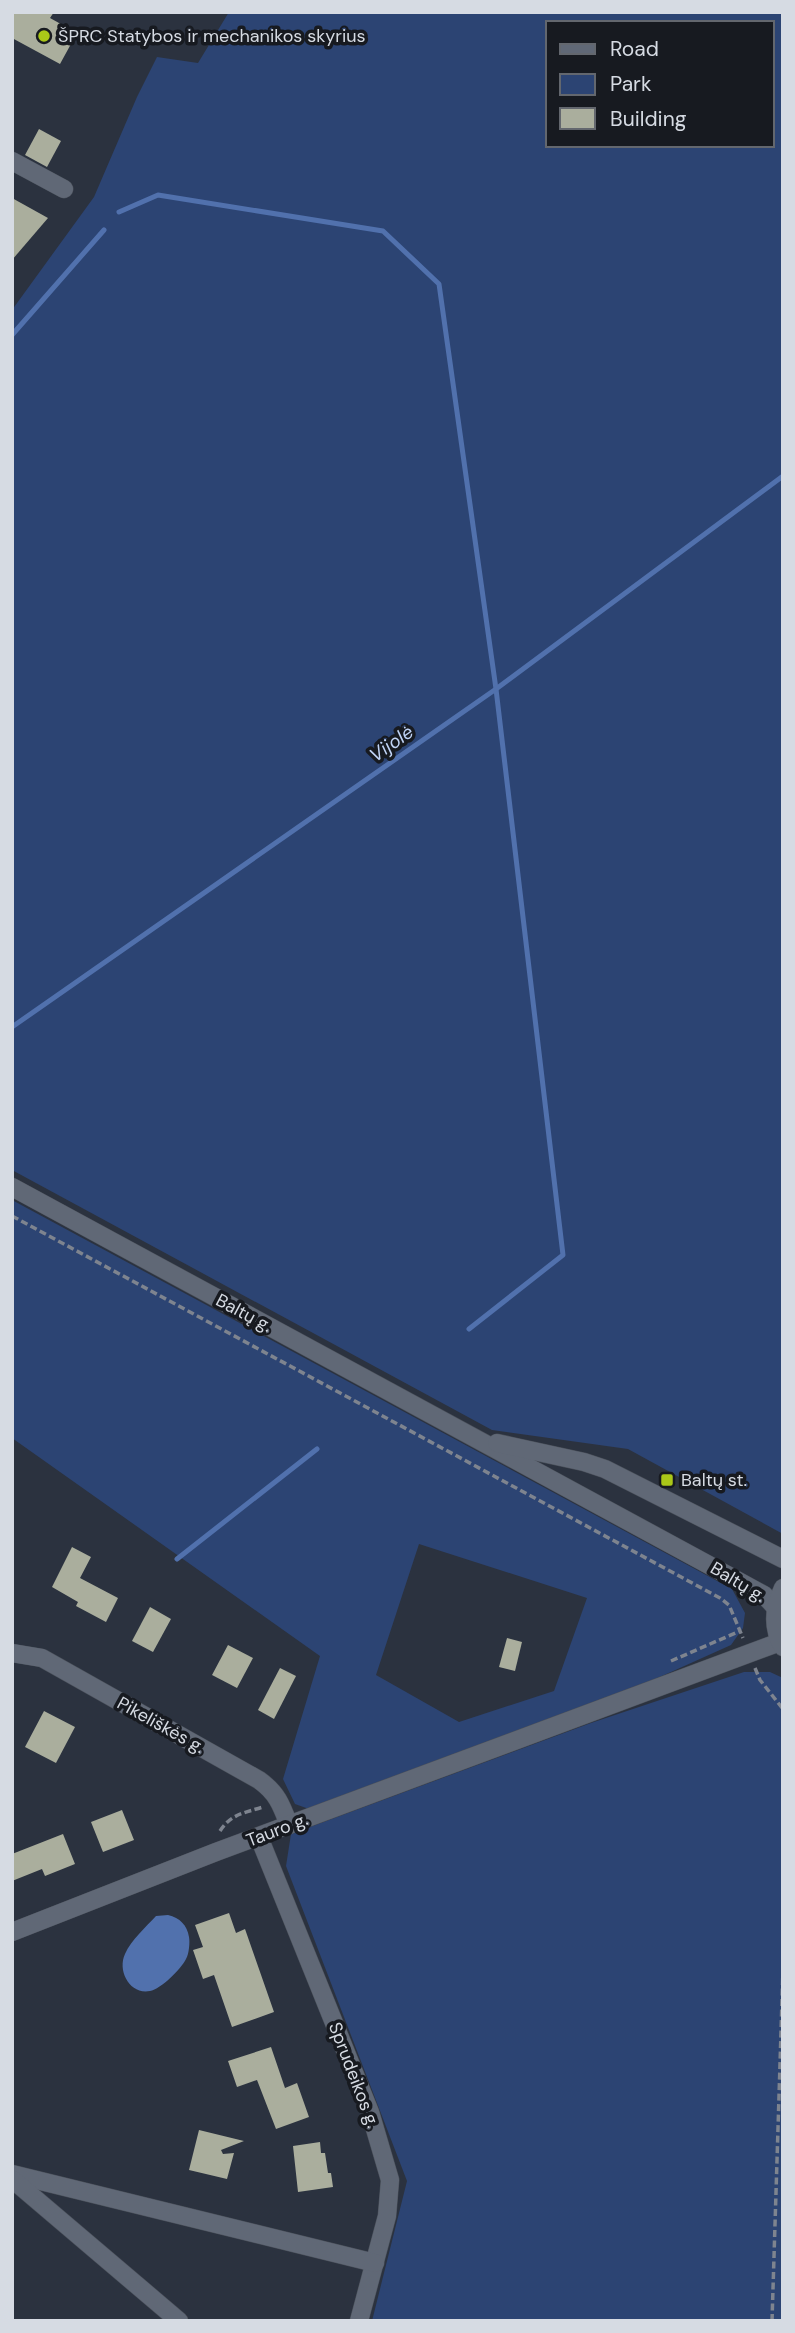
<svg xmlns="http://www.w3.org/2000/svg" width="795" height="2333" viewBox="0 0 795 2333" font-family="'DM Sans',sans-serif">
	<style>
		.green { fill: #2c4473; fill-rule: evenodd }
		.water { fill: #5171ad }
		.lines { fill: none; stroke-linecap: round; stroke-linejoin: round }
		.stream { stroke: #5171ad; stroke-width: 5 }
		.building { fill: #aaae9d }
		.minor-casing { stroke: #4a505a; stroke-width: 19 }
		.secondary-casing { stroke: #4a505a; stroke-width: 19 }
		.path { stroke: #7e848f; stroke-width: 3.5; stroke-dasharray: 7 3.5; stroke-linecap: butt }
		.minor { stroke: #606876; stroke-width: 18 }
		.secondary { stroke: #606876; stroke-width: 18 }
		.poi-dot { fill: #aac718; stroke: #171a20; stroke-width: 2.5 }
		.labels { text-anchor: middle; stroke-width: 7; stroke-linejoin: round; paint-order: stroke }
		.poi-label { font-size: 18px; fill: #d6dbe3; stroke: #171a20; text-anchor: start }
		.street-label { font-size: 18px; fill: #d6dbe3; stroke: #171a20 }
		.water-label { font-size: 19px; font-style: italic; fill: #c1d4f6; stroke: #171a20 }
	</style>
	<rect width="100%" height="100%" fill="#2b323f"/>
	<g class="green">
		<path d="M229,12H783V1534L628,1449L492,1430L12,1170V310L94,197L137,97L157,57L198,63ZM548,23H772V145H548Z"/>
		<path d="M12,1200L732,1589L745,1613L743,1628L731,1645L622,1694L309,1809L295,1804L283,1779L320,1656L12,1438ZM419,1544L587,1598L554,1691L459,1722L376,1675Z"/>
		<polygon points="744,1672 770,1672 783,1678 783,2321 372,2321 407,2181 286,1866 291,1834 591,1723"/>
	</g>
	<path class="water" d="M168,1915C180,1918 187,1925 189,1937C190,1942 189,1954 186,1959C181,1969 161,1989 150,1991C130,1995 117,1971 125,1954C131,1940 146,1927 156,1916Z"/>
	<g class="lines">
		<g class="stream">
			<polyline points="119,212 158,195 383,231 439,284 496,689 563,1255 469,1329"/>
			<polyline points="12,335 104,230"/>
			<polyline points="12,1027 496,689 783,476"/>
			<polyline points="177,1559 317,1449"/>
		</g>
	</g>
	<g class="building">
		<polygon points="12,12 54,12 50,18 77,33 60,64 12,38"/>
		<polygon points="39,129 61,141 47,167 25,155"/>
		<polygon points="12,198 48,218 12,260"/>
		<polygon points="72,1547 91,1557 80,1578 118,1598 106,1622 76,1606 78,1602 52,1587"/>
		<polygon points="150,1607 171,1619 153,1652 132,1641"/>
		<polygon points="507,1638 522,1642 515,1671 499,1667"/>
		<polygon points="228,1645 253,1658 237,1688 212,1675"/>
		<polygon points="280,1668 296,1676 274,1719 258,1710"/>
		<polygon points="44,1711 75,1727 56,1763 25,1747"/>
		<polygon points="122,1810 134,1840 103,1852 91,1822"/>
		<polygon points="63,1834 75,1864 45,1876 42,1869 12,1881 12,1854"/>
		<polygon points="229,1913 236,1933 245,1929 274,2012 232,2027 214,1975 203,1979 193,1950 203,1947 195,1925"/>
		<polygon points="271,2047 285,2088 297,2083 309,2117 276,2129 257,2080 237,2087 228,2061"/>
		<polygon points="199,2130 244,2141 221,2150 223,2154 234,2153 227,2179 189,2170"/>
		<polygon points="320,2142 321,2153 325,2153 328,2173 331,2173 333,2187 298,2192 293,2146"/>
	</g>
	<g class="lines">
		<defs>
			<g id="minor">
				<polyline points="12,161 64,189"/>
				<path d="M12,1653L42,1658L259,1780C277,1793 281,1804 289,1825"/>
				<polyline points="259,1837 370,2112 390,2180 387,2216 359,2321"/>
				<polyline points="12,1932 216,1852 780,1642"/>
				<polyline points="12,2174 375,2263"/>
				<polyline points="12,2179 179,2321"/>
			</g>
			<g id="secondary">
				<polyline points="12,1187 731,1577 764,1595 776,1608"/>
				<polyline points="497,1443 584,1462 605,1469 783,1559"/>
				<path d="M783,1588C774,1607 772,1628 783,1647"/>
			</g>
		</defs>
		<use href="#minor" class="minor-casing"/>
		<use href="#secondary" class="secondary-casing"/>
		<g class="path">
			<polyline points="12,1216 720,1598 729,1605 743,1638"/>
			<polyline points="671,1661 740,1631"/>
			<polyline points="755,1668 760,1680 783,1709"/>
			<path d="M220,1831C231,1814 244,1813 263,1807"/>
			<polyline points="772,2321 783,1968"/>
		</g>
		<use href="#minor" class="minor"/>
		<use href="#secondary" class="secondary"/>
	</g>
	<g class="poi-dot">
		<circle cx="44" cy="36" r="7"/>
		<rect x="660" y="1473" width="14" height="14" rx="3.5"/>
	</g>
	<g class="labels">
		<g class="poi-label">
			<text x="58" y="42">ŠPRC Statybos ir mechanikos skyrius</text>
			<text x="681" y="1486">Baltų st.</text>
		</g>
		<g class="street-label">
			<text transform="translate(244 1313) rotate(28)" y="6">Baltų g.</text>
			<text transform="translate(738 1582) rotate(31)" y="6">Baltų g.</text>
			<text transform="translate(161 1725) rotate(29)" y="6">Pikeliškės g.</text>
			<text transform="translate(277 1830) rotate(-21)" y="6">Tauro g.</text>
			<text transform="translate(354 2075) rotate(69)" y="6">Sprudeikos g.</text>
		</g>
		<g class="water-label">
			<text transform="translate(391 743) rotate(-35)" y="7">Vijolė</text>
		</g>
	</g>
	<rect width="795" height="2333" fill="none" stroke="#d6dbe3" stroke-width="28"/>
	<rect x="546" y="21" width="228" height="126" fill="#171a20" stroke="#63676e" stroke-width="2"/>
	<rect x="560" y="44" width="35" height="10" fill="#606876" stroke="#63676e" stroke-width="2"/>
	<text x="610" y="56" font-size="21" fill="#d6dbe3">Road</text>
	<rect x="560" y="74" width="35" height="21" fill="#2c4473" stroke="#63676e" stroke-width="2"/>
	<text x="610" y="91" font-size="21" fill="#d6dbe3">Park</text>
	<rect x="560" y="108" width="35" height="21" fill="#aaae9d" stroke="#63676e" stroke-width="2"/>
	<text x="610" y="126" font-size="21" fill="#d6dbe3">Building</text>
</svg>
